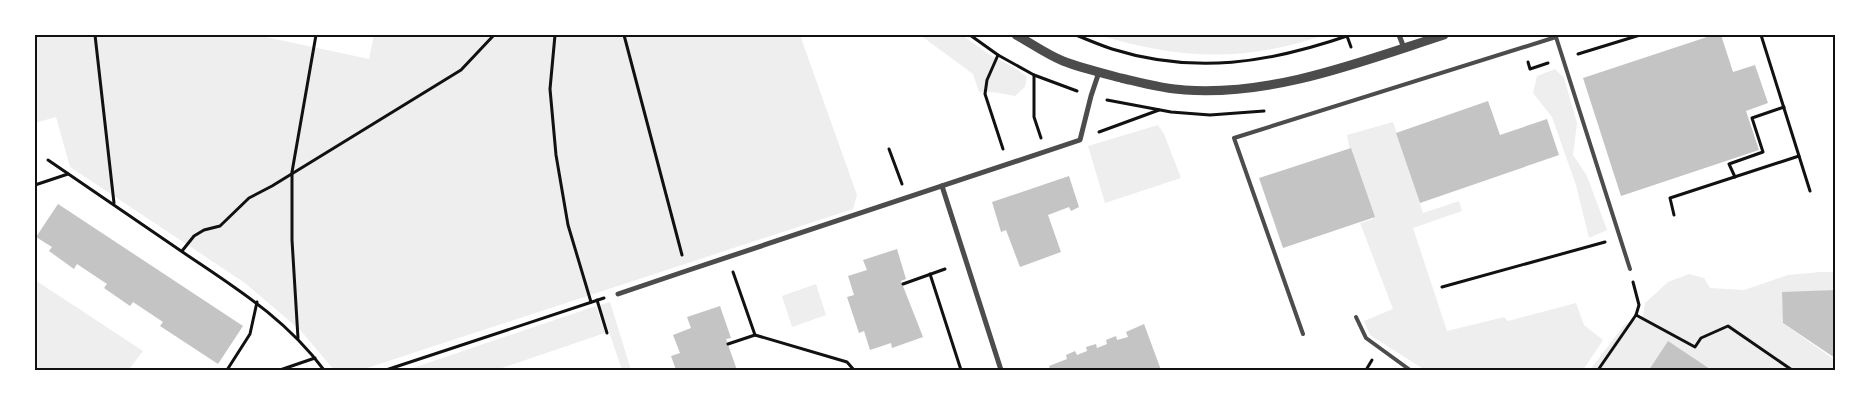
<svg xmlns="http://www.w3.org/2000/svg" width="1870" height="405" viewBox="0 0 1870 405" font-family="Inter,sans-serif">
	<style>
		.green { fill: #eee }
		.building { fill: #c4c4c4 }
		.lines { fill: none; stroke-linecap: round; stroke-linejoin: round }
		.path { stroke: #111; stroke-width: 3 }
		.service { stroke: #4c4c4c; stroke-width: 4 }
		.minor { stroke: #4c4c4c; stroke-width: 5 }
		.tertiary { stroke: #4c4c4c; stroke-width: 9 }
		.neatline { fill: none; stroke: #111; stroke-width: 2 }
	</style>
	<rect width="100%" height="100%" fill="#fff"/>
	<g class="green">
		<polygon points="35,35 256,35 369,59 374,35 800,35 857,195 853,209 361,370 334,370 301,331 245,283 70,167 56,117 35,123"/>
		<path d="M920,35H962L987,53L1018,70L1027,77L1025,87L1015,96C1002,94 992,91 979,92L973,74Z"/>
		<path d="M1099,35H1325C1244,62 1181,60 1099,35Z"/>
		<polygon points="1555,69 1564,78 1577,123 1573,155 1587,176 1607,230 1589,238 1576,185 1552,117 1533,93 1537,76"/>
		<polygon points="1393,122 1423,213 1459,201 1462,211 1413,228 1447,331 1504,317 1508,321 1576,303 1584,325 1603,340 1583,370 1425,370 1370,335 1364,321 1393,309 1360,223 1373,219 1349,146 1347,135"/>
		<polygon points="1158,125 1164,134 1181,178 1105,203 1088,146"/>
		<polygon points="1820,272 1835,272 1835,290 1782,293 1784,324 1835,360 1835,370 1590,370 1624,325 1643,316 1645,303 1668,282 1689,274 1704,278 1710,288 1744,290 1788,275"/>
		<polygon points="35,280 143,351 130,368 131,370 35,370"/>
		<polygon points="816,284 826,315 792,327 782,296"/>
		<polygon points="610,302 631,370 622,370 600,305"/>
		<polygon points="596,306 605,333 496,370 407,370"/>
	</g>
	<g class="building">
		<polygon points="1713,35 1721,35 1733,72 1755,65 1768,103 1746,111 1759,150 1621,196 1583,78"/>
		<polygon points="1488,101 1500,135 1547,119 1559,155 1420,203 1396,133"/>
		<polygon points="1351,148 1375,217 1283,248 1259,178"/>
		<polygon points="1069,176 1079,207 1071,211 1069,207 1048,215 1061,252 1020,267 1006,230 1001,232 992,202"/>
		<polygon points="58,204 243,326 218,364 160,326 163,322 133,302 130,306 104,288 107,284 77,264 74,269 49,251 52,247 36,237"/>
		<polygon points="897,249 906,279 901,281 923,337 892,348 891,343 870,350 864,331 859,333 847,297 854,295 848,276 867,270 863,260"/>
		<polygon points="1835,290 1835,358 1783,323 1782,292"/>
		<polygon points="720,306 731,338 726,339 737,370 676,370 671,356 680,353 673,335 691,328 687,317"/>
		<polygon points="1144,324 1161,370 1050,370 1049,366 1067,359 1066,355 1075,351 1077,355 1087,351 1086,347 1096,344 1097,348 1107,344 1106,340 1116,336 1117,340 1128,337 1126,332"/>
		<polygon points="1668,341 1701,363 1711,370 1649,370"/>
	</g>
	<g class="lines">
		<g class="path">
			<polyline points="95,35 114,203"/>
			<polyline points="555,35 550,89 556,155 568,225 591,302"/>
			<polyline points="624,35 682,255"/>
			<polyline points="970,35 998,55 1034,75 1077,91"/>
			<path d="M1076,35C1088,40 1100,45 1112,49C1195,75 1269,63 1350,35"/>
			<polyline points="1761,35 1810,191"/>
			<polyline points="1347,36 1351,47"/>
			<polyline points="1578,54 1640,35"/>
			<polyline points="998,55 987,80 985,94 1003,149"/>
			<polyline points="1528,62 1530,69 1548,63"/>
			<polyline points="1034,75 1034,117 1041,138"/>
			<polyline points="1107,100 1171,112 1210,115 1264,111"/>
			<polyline points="1099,132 1159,110"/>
			<polyline points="889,149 902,184"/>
			<path d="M48,160C94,191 139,222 184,253C237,289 285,318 324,370"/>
			<polyline points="1735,177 1729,164 1763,152 1752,118 1784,107"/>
			<polyline points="35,185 68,174"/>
			<polyline points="1674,215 1670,198 1799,156"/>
			<polyline points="182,251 194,236 204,230 220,226 249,198 272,186 461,70 494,35"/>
			<polyline points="733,272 755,335"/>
			<polyline points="930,274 961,370"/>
			<polyline points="1633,282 1639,305 1636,315"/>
			<polyline points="903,284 945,269"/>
			<polyline points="1442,287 1605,242"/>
			<polyline points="597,300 607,333"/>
			<polyline points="298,338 292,240 292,172 316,35"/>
			<polyline points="728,344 755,335 847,362 854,370"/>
			<polyline points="227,370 250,334 257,302"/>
			<polyline points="280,370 315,358"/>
			<polyline points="386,370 604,298"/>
			<polyline points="1366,370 1372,360"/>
			<polyline points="1598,370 1636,315 1695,347 1701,338 1728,326 1792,370"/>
		</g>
		<g class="service">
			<polyline points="1556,37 1630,269"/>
			<polyline points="1356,317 1366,338 1410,370"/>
			<polyline points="1303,334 1234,138 1556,37 1555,35"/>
		</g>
		<g class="minor">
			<polyline points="1399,35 1404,48"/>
			<polyline points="942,186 1001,370"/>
			<polyline points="618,294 686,271 1080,140 1091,96 1099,72"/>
		</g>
		<path class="tertiary" d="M1016,35C1031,43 1046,54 1063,61C1081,68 1102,73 1121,78C1142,83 1163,89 1185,90C1274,96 1360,62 1444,35"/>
	</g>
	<rect width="1870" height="405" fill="none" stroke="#ffffff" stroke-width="72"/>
	<rect x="36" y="36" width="1798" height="333" class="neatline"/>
</svg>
